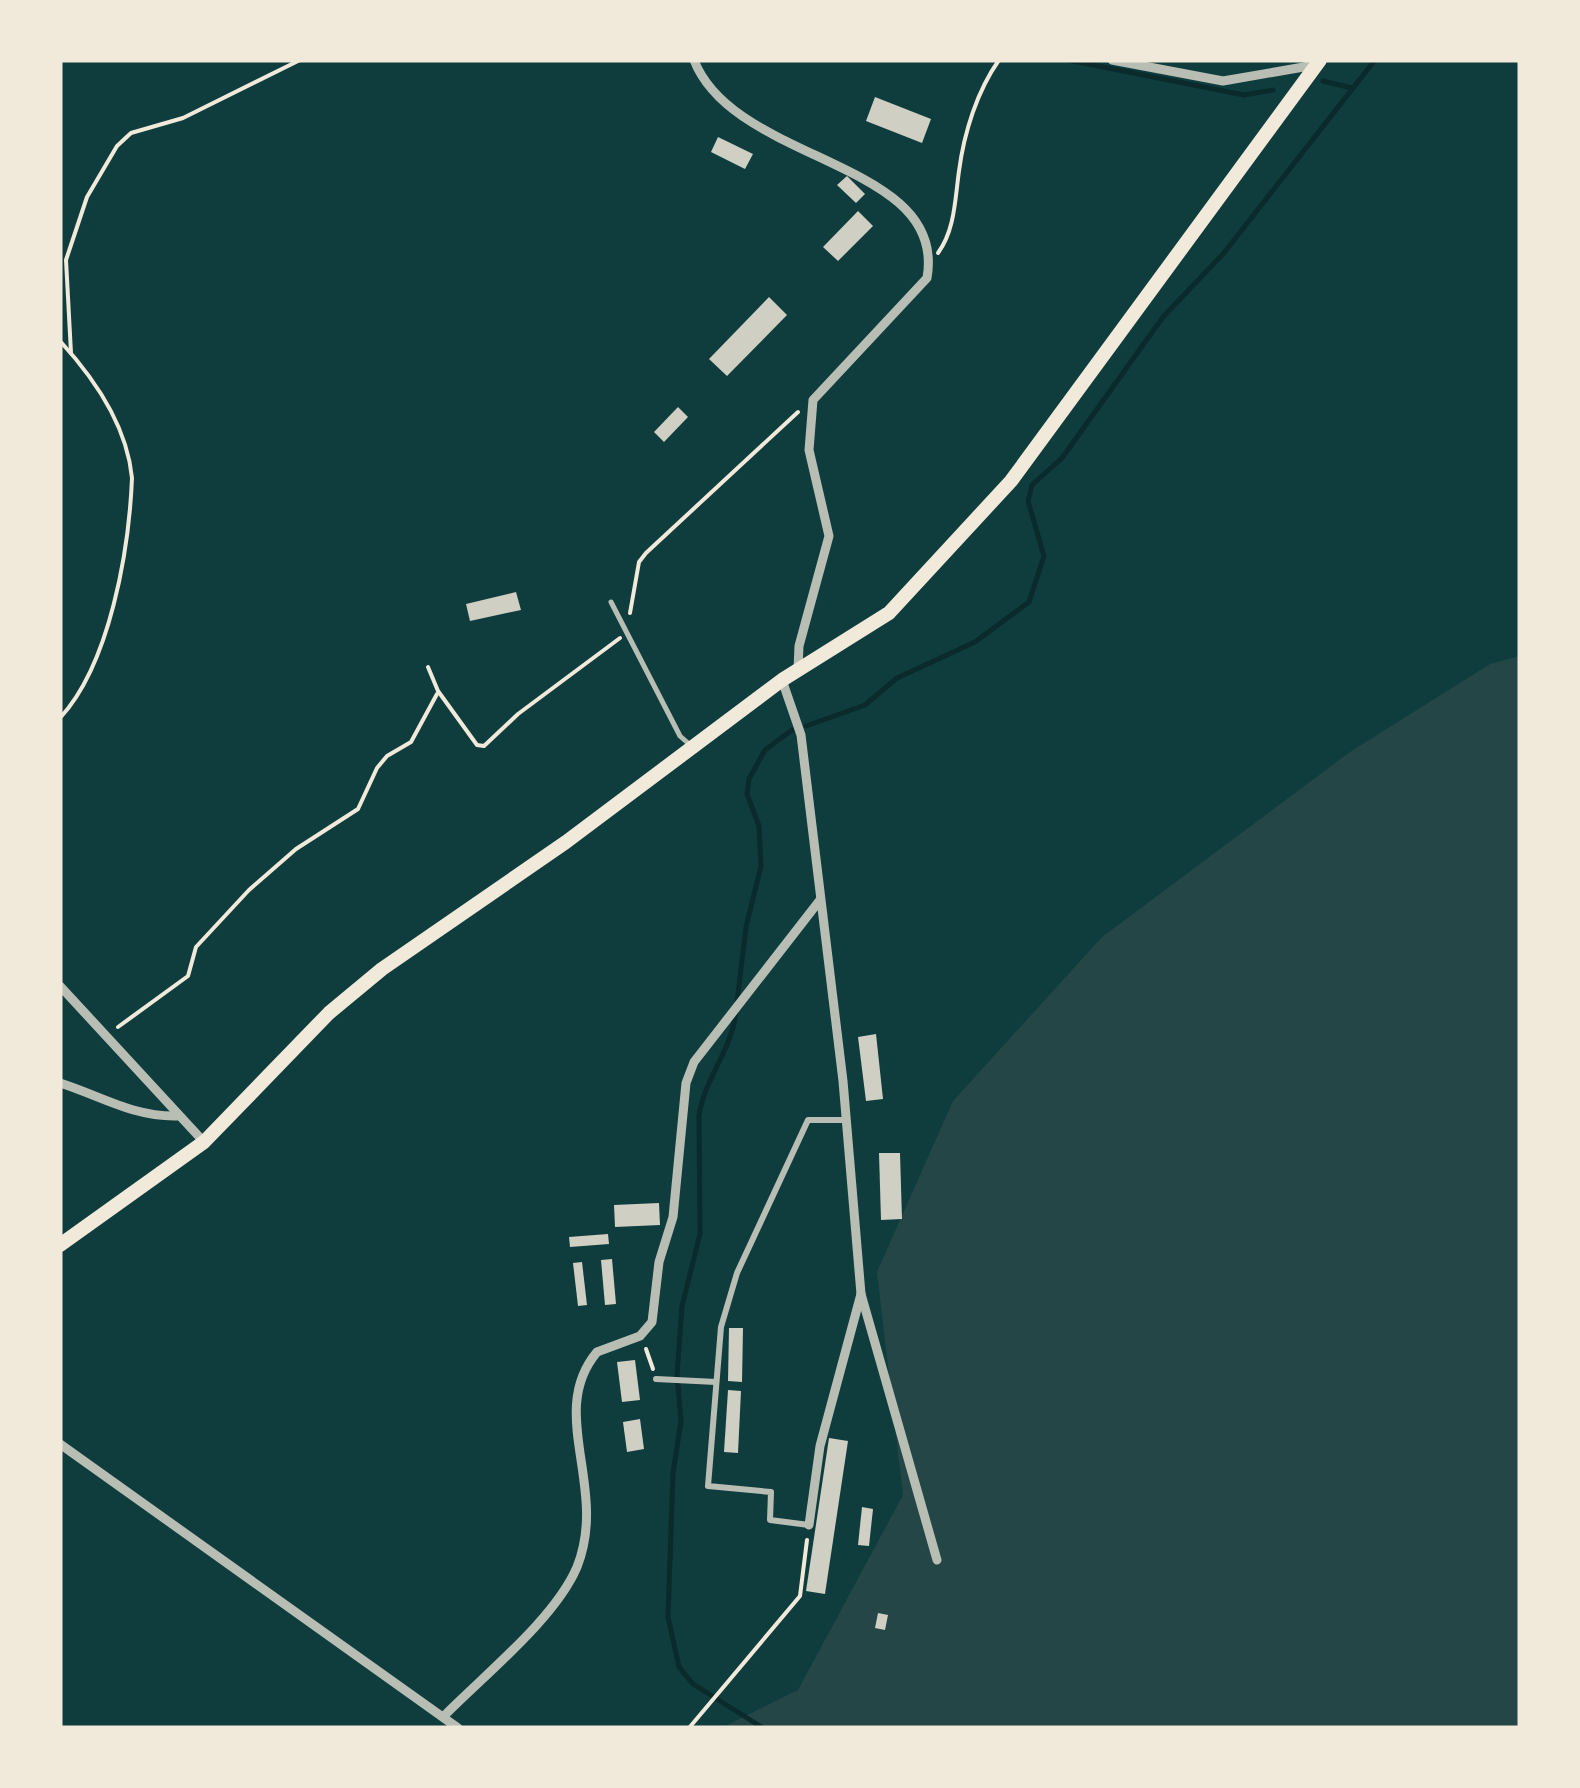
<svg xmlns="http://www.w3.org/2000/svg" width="1580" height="1788" viewBox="0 0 1580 1788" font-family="Ubuntu,sans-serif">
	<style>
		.green { fill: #244646 }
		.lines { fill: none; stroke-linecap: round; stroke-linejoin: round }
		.stream { stroke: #0a2a2b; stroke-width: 5 }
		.building { fill: #cfcfc3 }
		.path { stroke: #f1e9da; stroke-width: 4 }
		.service { stroke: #b8beb3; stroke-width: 5 }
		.pedestrian { stroke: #b8beb3; stroke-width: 6 }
		.minor { stroke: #b8beb3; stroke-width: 9 }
		.primary { stroke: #f1e9da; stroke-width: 14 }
	</style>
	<rect width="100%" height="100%" fill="#0f3d3e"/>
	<polygon class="green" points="1520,656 1520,1728 721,1728 798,1690 903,1495 877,1272 953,1101 1102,937 1350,752 1490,664"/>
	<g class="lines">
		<g class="stream">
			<polyline points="1068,60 1244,95 1273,90"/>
			<polyline points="1323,81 1352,88"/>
			<polyline points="806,726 865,705 897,678 975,642 1029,602 1044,556 1028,501 1032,485 1062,458 1163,317 1223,254 1375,60"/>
			<polyline points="737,1002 746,927 761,866 759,826 747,794 749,779 765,750 792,730"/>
			<path d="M736,1013C731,1051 705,1078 699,1115L700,1234L682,1306L677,1375L681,1421L673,1473L668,1617L679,1667L693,1684L763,1728"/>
		</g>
	</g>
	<g class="building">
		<polygon points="875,97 931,119 922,143 866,121"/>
		<polygon points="718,137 753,154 745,169 711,152"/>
		<polygon points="847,176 865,194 856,203 837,185"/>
		<polygon points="858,211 873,226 838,261 823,247"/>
		<polygon points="769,297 787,315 727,376 709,359"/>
		<polygon points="678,407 688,417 664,442 654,432"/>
		<polygon points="516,592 521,610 470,621 466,604"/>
		<polygon points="876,1034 883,1099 866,1101 858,1037"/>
		<polygon points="879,1153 900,1153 902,1219 881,1220"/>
		<polygon points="659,1203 660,1225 615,1227 614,1205"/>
		<polygon points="608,1234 609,1244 570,1247 569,1237"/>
		<polygon points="612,1259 616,1304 605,1305 601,1260"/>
		<polygon points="582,1262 587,1305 578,1306 573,1263"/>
		<polygon points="729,1328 743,1328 742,1382 728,1381"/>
		<polygon points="635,1360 640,1400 622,1402 617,1362"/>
		<polygon points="728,1390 741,1391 738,1453 724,1452"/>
		<polygon points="640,1419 644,1449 627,1452 623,1422"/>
		<polygon points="829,1438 848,1441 825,1594 806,1591"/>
		<polygon points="862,1507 873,1509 869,1546 858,1545"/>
		<polygon points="878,1613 888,1615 885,1630 875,1628"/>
	</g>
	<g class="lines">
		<g class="path">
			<path d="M938,253C955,230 955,199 959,171C964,133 977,91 999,60"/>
			<path d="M60,341C95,379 127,426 132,478C129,550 110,664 60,718"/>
			<polyline points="71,353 66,260 87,197 117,146 131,133 183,118 300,60"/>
			<polyline points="630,613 639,562 646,553 798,412"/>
			<polyline points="428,667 438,691 477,745 484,746 518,714 620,638"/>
			<polyline points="118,1027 188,976 196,947 249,890 296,849 358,809 377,768 387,756 411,742 437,694"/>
			<polyline points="646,1349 653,1369"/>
			<polyline points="689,1728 800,1596 807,1540"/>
		</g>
		<polyline class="service" points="611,602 680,736 689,744"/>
		<g class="pedestrian">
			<polyline points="656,1379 716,1382"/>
			<polyline points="809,1525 770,1520 771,1492 708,1486 721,1327 737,1273 808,1120 846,1120"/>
		</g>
		<g class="minor">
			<path d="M694,60C734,164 948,160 927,278L813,400L809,450L829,536L799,646L798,669"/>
			<polyline points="1112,60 1223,81 1315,65"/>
			<polyline points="782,680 801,735 843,1081 861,1294 937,1560"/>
			<polyline points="60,986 204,1142"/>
			<path d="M60,1083C101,1096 133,1117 177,1116"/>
			<polyline points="60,1444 458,1728"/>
			<polyline points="809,1525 820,1446 861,1294"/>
			<path d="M443,1717C483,1676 555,1619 577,1567C609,1487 546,1413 597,1352L640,1336L652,1322L659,1262L673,1217L686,1083L694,1062L820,900"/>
		</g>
		<polyline class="primary" points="60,1245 204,1142 329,1013 382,969 566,842 782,680 889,613 1011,481 1320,60"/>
	</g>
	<rect width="1580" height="1788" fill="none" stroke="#f1e9da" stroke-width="125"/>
</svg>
